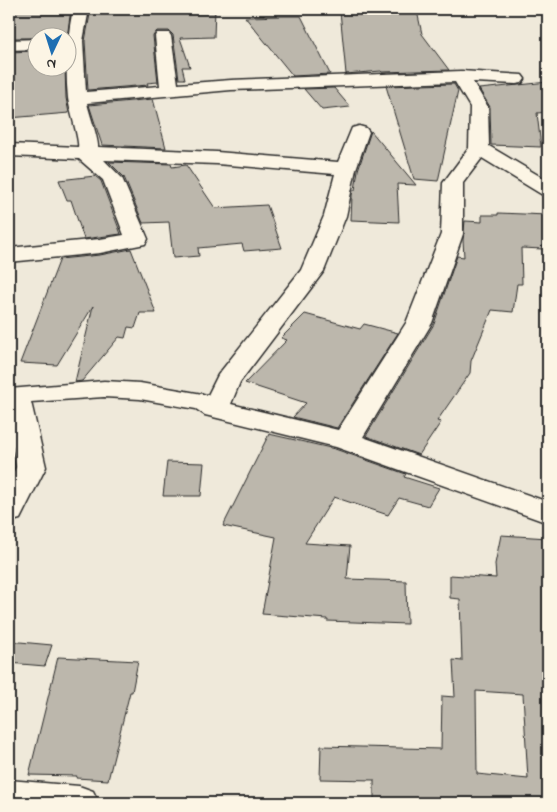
<svg xmlns="http://www.w3.org/2000/svg" width="557" height="812" viewBox="0 0 557 812" font-family="'Indie Flower',sans-serif">
	<style>
		.building { fill: #bcb7ac; stroke: #2b2b2b; fill-rule: evenodd }
		.lines { fill: none; stroke-linecap: round; stroke-linejoin: round }
		.minor-casing { stroke: #2b2b2b; stroke-width: 3 }
		.minor { fill: #fcf5e5; fill-rule: evenodd }
	</style>
	<rect width="100%" height="100%" fill="#efe9da"/>
	<filter id="ink" filterUnits="userSpaceOnUse"><feTurbulence type="fractalNoise" baseFrequency=".02" numOctaves="2"/><feDisplacementMap in="SourceGraphic" scale="10" xChannelSelector="R" yChannelSelector="G"/><feConvolveMatrix kernelMatrix="1 2 1 2 8 2 1 2 1" color-interpolation-filters="sRGB"/></filter>
	<g filter="url(#ink)">
		<g class="building">
			<polygon points="9,9 71,9 67,38 9,38"/>
			<polygon points="91,9 105,9 105,12 215,9 214,37 180,38 190,67 182,67 185,79 179,79 173,35 169,31 157,31 153,36 158,82 147,83 148,85 88,90 85,41"/>
			<polygon points="340,11 417,11 422,34 449,70 382,72 381,71 346,74"/>
			<polygon points="284,16 301,16 330,74 293,76 245,17"/>
			<polygon points="38,51 38,68 65,68 66,98 69,113 9,118 9,52"/>
			<polygon points="548,82 548,112 537,113 541,147 491,145 490,107 479,89"/>
			<polygon points="454,84 458,91 438,181 414,179 386,86"/>
			<polygon points="334,88 350,107 322,110 304,89"/>
			<polygon points="153,99 166,148 102,145 89,105"/>
			<polygon points="371,131 416,185 397,184 399,222 351,220 352,195 353,190 355,190 358,170"/>
			<polygon points="109,162 171,164 172,167 186,165 215,208 267,205 282,248 244,251 242,244 198,248 199,256 173,258 169,222 143,223 124,177"/>
			<polygon points="95,176 101,181 121,234 84,239 71,200 67,200 59,180"/>
			<polygon points="498,213 548,215 548,246 542,246 543,249 521,248 522,284 517,284 513,312 492,310 471,361 470,373 437,421 441,422 419,455 366,436 434,324 457,256 464,257 463,240 465,221 482,222 482,215 498,215"/>
			<polygon points="131,249 156,313 140,313 135,328 128,327 125,338 119,337 82,381 75,382 93,306 57,365 20,363 60,259 100,255"/>
			<polygon points="305,314 360,329 364,324 398,333 337,428 293,417 306,403 245,383 287,340 281,338"/>
			<polygon points="269,434 335,449 406,474 404,477 439,488 428,506 399,498 388,515 334,497 305,543 350,546 347,579 406,581 407,624 327,621 327,619 262,614 276,537 223,526"/>
			<polygon points="167,462 204,463 201,496 163,496"/>
			<path d="M501,535L548,538V803H374V780L320,779L321,746L441,749L442,696L455,697L453,660L462,661L460,599L450,598V575L496,578L495,564ZM476,691L523,694L528,779L477,774Z"/>
			<polygon points="9,641 52,645 45,666 9,663"/>
			<polygon points="58,657 138,661 132,692 130,692 108,780 76,778 77,776 29,775"/>
		</g>
		<g class="lines">
			<defs>
				<g id="minor">
					<path d="M73,9H89L83,41L86,92L160,86L155,36L157,33H169L171,36L178,84L231,80L461,71L522,75L525,79L522,83L516,84L473,82L488,107L489,146L548,181V196L541,194L482,158L463,183V234L432,323L363,437L548,502V523L336,447L205,415L196,409L140,399L104,397L31,402L46,467L20,519L9,522V482L16,467L9,428V389L104,381L140,383L208,395L218,375L301,270L324,216L335,174L217,164L104,160L122,178L148,239L145,244L100,253L9,262V248L100,239L124,235L103,180L79,159L9,156V144L78,147C80,141 69,108 68,98C65,68 67,38 73,9ZM455,82L470,107L469,148L443,183L441,234L406,323L338,430L231,404L240,382L324,271L346,216L356,169L369,132L366,128L359,126L352,128L338,162L217,152L98,147C99,141 89,112 87,103L231,90Z"/>
					<polygon points="38,39 38,49 9,50 9,40"/>
					<polygon points="9,780 79,786 93,791 99,803 9,803"/>
				</g>
			</defs>
			<use href="#minor" class="minor-casing"/>
			<use href="#minor" class="minor"/>
		</g>
	</g>
	<rect width="557" height="812" fill="none" stroke="#fcf5e5" stroke-width="30"/>
	<rect x="15" y="15" width="527" height="782" fill="none" stroke="#2b2b2b" stroke-width="2" filter="url(#ink)"/>
	<g transform="translate(52 52) rotate(184)"><circle r="24" fill="#fcf5e5" stroke="#a8a49b"/>
	<path d="M0-4L9 19L0 12L-9 19Z" fill="#1f6fb2"/>
	<text y="-8" font-size="14" font-weight="bold" text-anchor="middle" fill="#2b2b2b">N</text>
	</g>
</svg>
